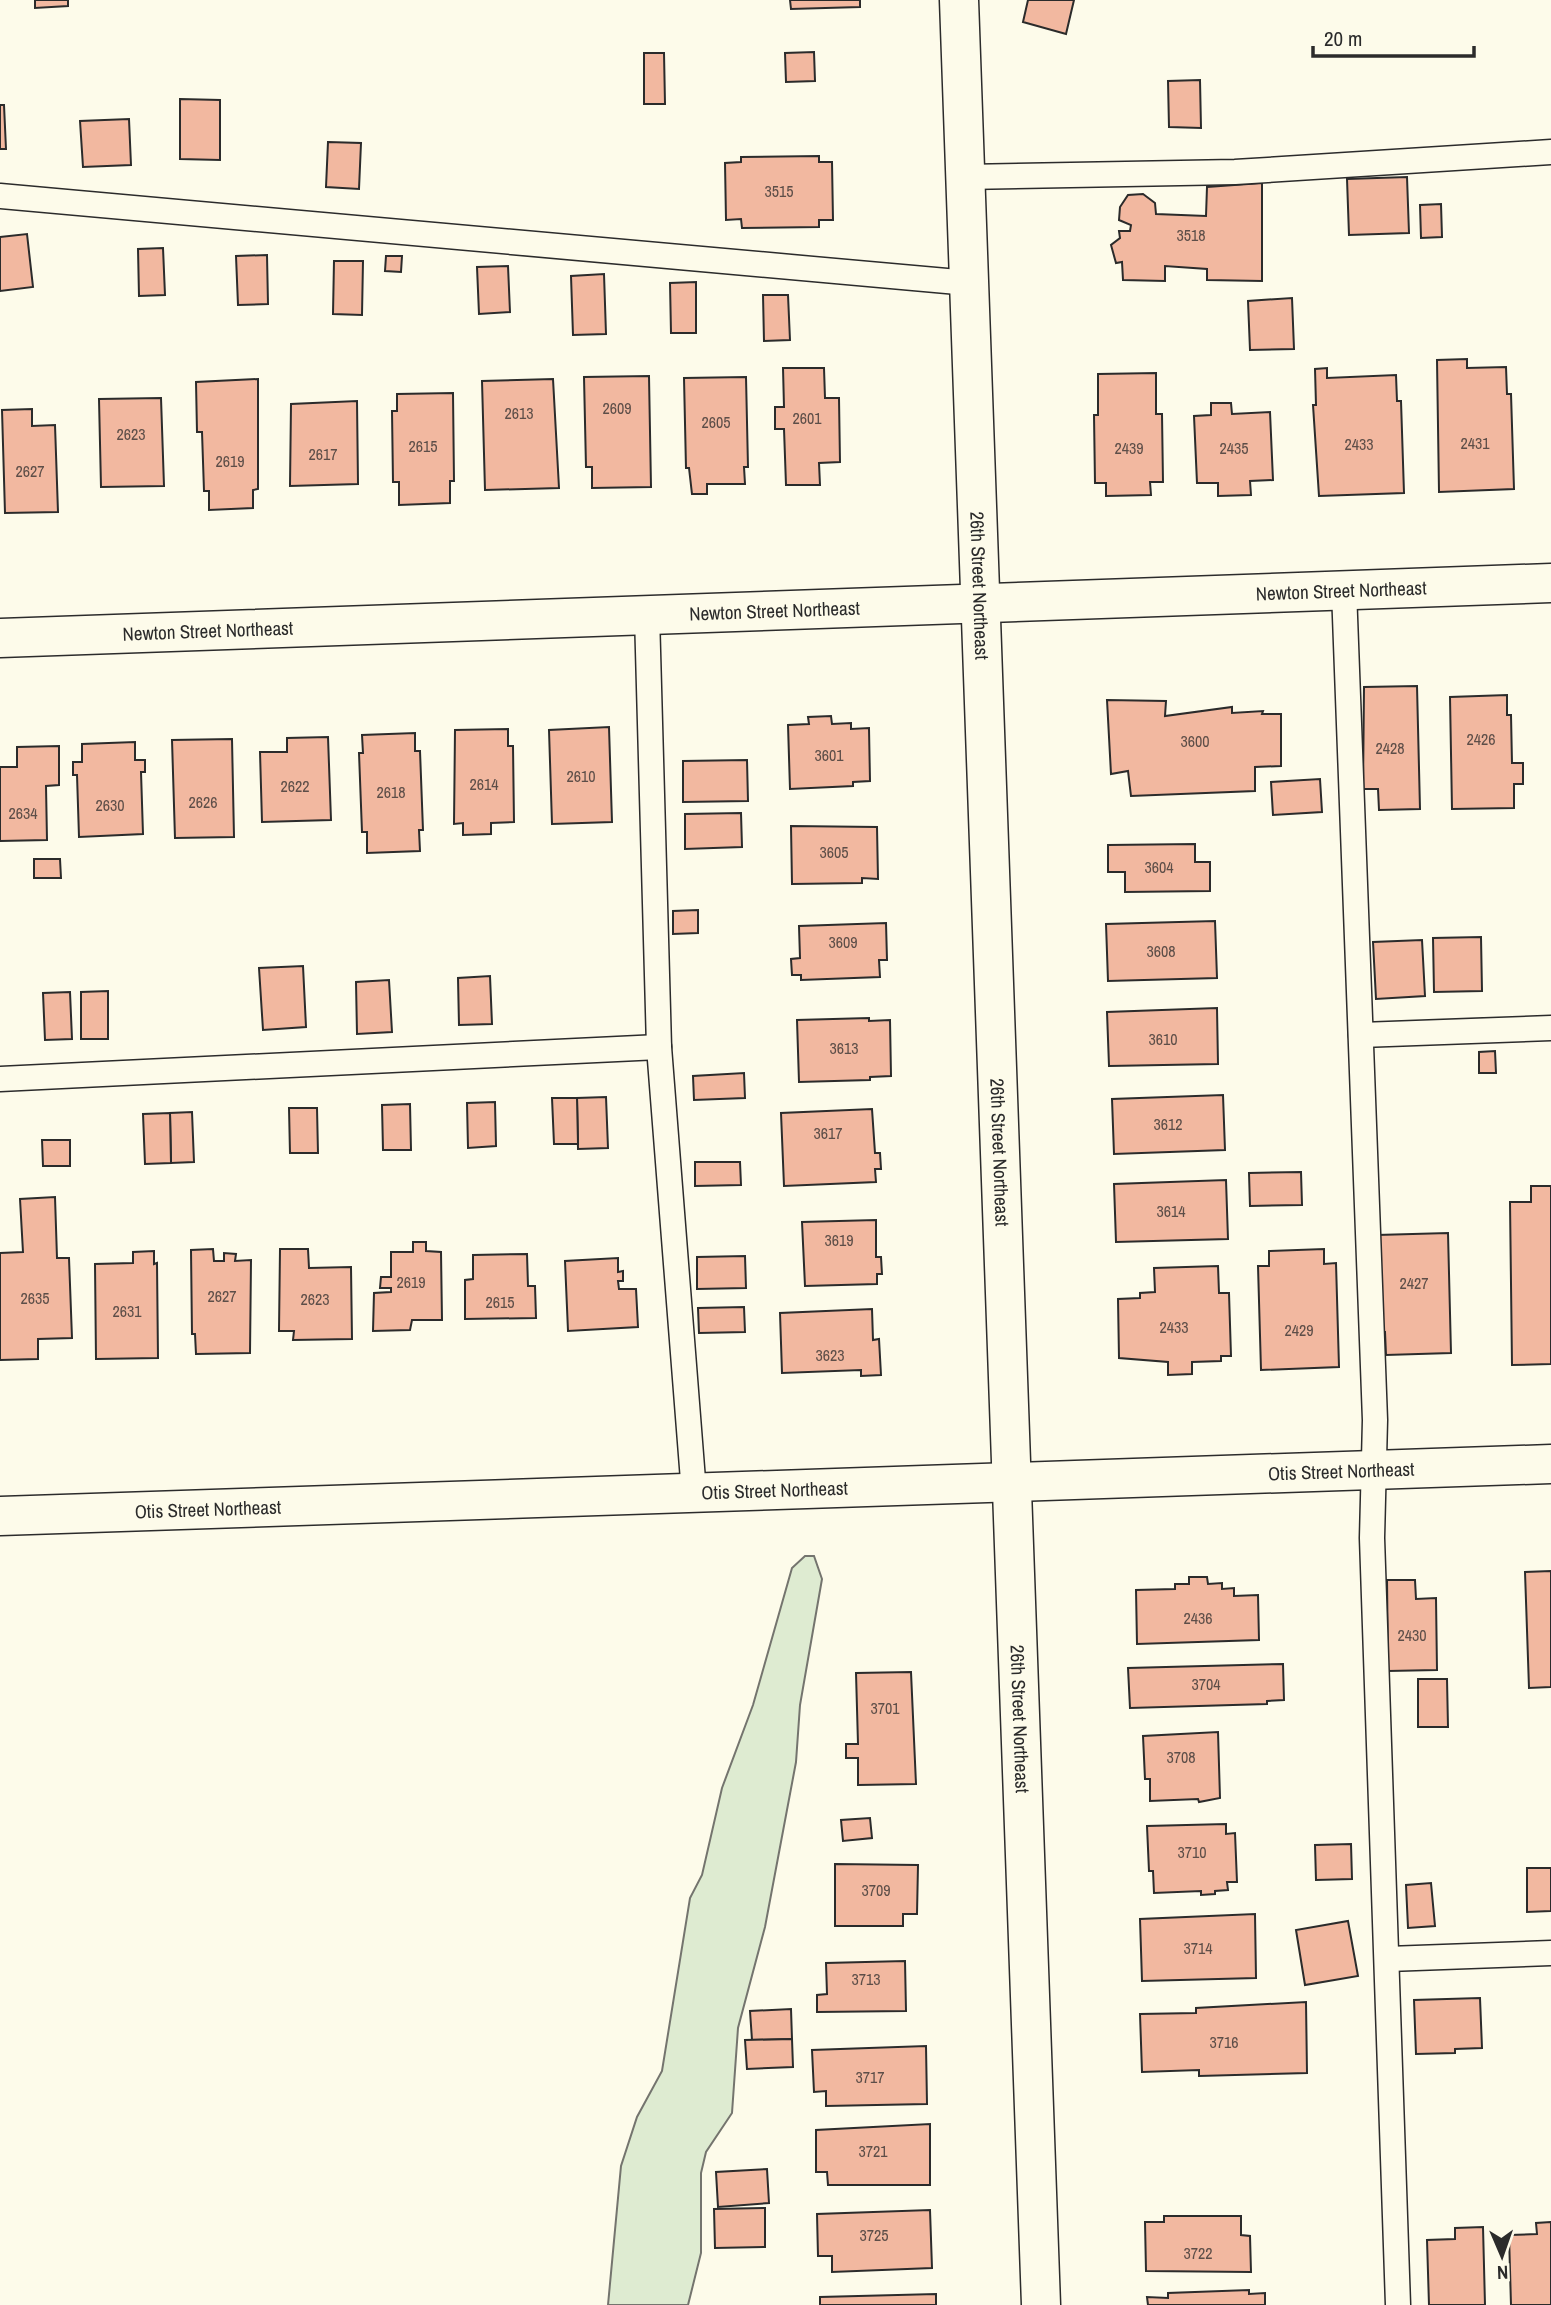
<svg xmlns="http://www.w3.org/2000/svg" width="1551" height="2305" viewBox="0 0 1551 2305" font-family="'Archivo Narrow',sans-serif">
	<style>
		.green { fill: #deebd1; stroke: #74746e; stroke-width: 2 }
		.building { fill: #f2b8a0; stroke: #2b2b2b; stroke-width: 2 }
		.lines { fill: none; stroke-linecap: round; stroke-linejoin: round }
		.lane-casing { stroke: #2b2b2b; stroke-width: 27 }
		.street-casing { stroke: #2b2b2b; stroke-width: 41 }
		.lane { stroke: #fdfbea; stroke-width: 24 }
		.street { stroke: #fdfbea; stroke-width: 38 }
		.labels { text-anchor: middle; stroke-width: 5; stroke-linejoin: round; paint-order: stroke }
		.number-label { font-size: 16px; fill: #5d4e48 }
		.street-label { font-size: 19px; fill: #2b2b2b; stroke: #fdfbea }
	</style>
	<rect width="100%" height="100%" fill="#fdfbea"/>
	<polygon class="green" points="805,1556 814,1556 822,1579 800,1705 796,1762 765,1927 738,2028 732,2113 706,2152 701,2173 701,2253 688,2305 608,2305 621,2166 637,2117 662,2071 690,1898 702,1875 722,1788 753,1705 792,1568"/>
	<g class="building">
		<polygon points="35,0 68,0 68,6 35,8"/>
		<polygon points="790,0 860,0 860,7 791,9"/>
		<polygon points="1028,0 1074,0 1066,34 1023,22"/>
		<polygon points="814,52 815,81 786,82 785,53"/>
		<polygon points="644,53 664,53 665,104 644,104"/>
		<polygon points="1200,80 1201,128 1169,127 1168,81"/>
		<polygon points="180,99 220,100 220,160 180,159"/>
		<polygon points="0,105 4,105 6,149 0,149"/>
		<polygon points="129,119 131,165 83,167 80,121"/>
		<polygon points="328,142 361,143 359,189 326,187"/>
		<polygon points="819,156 819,162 832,162 833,220 819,220 819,227 742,228 741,219 726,220 725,163 741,162 741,157"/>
		<polygon points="1407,177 1409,233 1349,235 1347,179"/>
		<polygon points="1262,183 1262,281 1207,280 1207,269 1165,266 1165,281 1123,280 1122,262 1116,263 1111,245 1120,238 1119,231 1130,231 1131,225 1119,220 1120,207 1128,195 1143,194 1155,203 1156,214 1206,216 1207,187"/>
		<polygon points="1441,204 1442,237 1421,238 1420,205"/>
		<polygon points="27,234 33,287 0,291 0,237"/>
		<polygon points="163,248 165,295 139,296 138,249"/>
		<polygon points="267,255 268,304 238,305 236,256"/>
		<polygon points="386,256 402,256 401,272 385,271"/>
		<polygon points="334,261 363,261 362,315 333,314"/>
		<polygon points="508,266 510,312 479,314 477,267"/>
		<polygon points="604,274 606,334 573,335 571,276"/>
		<polygon points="696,282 696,333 671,333 670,283"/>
		<polygon points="763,295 788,295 790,340 764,341"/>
		<polygon points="1292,298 1294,349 1250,350 1248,301"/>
		<polygon points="1467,359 1467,368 1506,367 1507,394 1511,394 1514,489 1439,492 1437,360"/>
		<polygon points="783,368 824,368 825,398 839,398 840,462 819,463 820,485 786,485 784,429 775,429 775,407 784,407"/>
		<polygon points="1327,368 1327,378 1396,375 1397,401 1401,401 1404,493 1319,496 1313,405 1316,405 1315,369"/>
		<polygon points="1156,373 1156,414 1162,414 1163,482 1150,482 1151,495 1106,496 1106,483 1095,483 1094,415 1098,415 1098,374"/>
		<polygon points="649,376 651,487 592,488 592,467 586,467 584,377"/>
		<polygon points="746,377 748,467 744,467 745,484 707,484 707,494 692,494 689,468 686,468 684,378"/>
		<polygon points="258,379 258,489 253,490 253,508 209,510 209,491 204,491 202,432 197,432 196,382"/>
		<polygon points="553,379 559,488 485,490 482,381"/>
		<polygon points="453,393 454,481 450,481 450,503 399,505 399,482 393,482 392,411 397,411 397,394"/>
		<polygon points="161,398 164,486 101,487 99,399"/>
		<polygon points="357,401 358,484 290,486 291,404"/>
		<polygon points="1211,403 1231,403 1232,414 1270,412 1273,480 1250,481 1251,495 1218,496 1218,483 1197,483 1194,416 1211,415"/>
		<polygon points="32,409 32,426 55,425 58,512 5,513 2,410"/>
		<polygon points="1417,686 1420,809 1379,810 1378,789 1363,789 1364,687"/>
		<polygon points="1507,695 1507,715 1511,715 1512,763 1523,763 1523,784 1514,784 1514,808 1452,809 1450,697"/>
		<polygon points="1107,700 1166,701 1165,716 1232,707 1232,713 1263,711 1262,714 1281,714 1281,766 1255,767 1255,791 1131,796 1128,771 1111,774"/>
		<polygon points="831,716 832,724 851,723 851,729 869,728 870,781 853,782 853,786 790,789 788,725 809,724 808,717"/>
		<polygon points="609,727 612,822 552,824 549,730"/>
		<polygon points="508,729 508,746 513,746 514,822 491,823 491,834 463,835 463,823 454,824 455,730"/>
		<polygon points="415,733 415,751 420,751 423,830 419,830 420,851 367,853 367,832 362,832 359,753 363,753 362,735"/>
		<polygon points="328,737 331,820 262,822 260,752 287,752 287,738"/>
		<polygon points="232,739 234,837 175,838 172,740"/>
		<polygon points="135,742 135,760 145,760 145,772 141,772 143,834 79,837 77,775 73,775 73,762 82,762 82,744"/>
		<polygon points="59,746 59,785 46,786 47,840 0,841 0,767 17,767 17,747"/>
		<polygon points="747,760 748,801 683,802 683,761"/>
		<polygon points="1320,779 1322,812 1273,815 1271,782"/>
		<polygon points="741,813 742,847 685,849 685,814"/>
		<polygon points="791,826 877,827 878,879 862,878 862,883 792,884"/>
		<polygon points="1195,844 1195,862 1210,862 1210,891 1125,892 1125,872 1108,872 1108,845"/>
		<polygon points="34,859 60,859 61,878 34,878"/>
		<polygon points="698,910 698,933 673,934 673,911"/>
		<polygon points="1215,921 1217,978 1108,981 1106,924"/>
		<polygon points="886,923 887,960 879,960 880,977 801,980 801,975 792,975 791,959 800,958 799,926"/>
		<polygon points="1481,937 1482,991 1434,992 1433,938"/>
		<polygon points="1422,940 1425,996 1376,999 1373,942"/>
		<polygon points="303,966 306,1027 263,1030 259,968"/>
		<polygon points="490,976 492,1024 459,1025 458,978"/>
		<polygon points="389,980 392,1032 357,1034 356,982"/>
		<polygon points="108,991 108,1039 81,1039 81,992"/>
		<polygon points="70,992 72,1039 45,1040 43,993"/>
		<polygon points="1217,1008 1218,1064 1109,1066 1107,1012"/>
		<polygon points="869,1018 869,1021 890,1020 891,1076 870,1077 870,1080 799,1082 797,1020"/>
		<polygon points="1495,1051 1496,1073 1479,1073 1479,1052"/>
		<polygon points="744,1073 745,1098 694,1100 693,1076"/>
		<polygon points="1223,1095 1225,1150 1114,1154 1112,1099"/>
		<polygon points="606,1097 608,1148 578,1149 577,1098"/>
		<polygon points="552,1098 577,1098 578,1144 554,1144"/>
		<polygon points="495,1102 496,1146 468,1148 467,1103"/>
		<polygon points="410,1104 411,1150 383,1150 382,1105"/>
		<polygon points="289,1108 317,1108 318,1153 290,1153"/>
		<polygon points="872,1109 875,1153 880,1153 881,1169 875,1169 876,1182 784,1186 781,1113"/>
		<polygon points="192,1112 194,1162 171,1163 170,1113"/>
		<polygon points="170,1113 171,1163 145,1164 143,1114"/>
		<polygon points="42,1140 70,1140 70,1166 43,1166"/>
		<polygon points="695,1162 740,1162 741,1185 695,1186"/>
		<polygon points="1301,1172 1302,1205 1250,1206 1249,1173"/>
		<polygon points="1226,1180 1228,1239 1116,1242 1114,1184"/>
		<polygon points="1531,1186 1551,1186 1551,1364 1512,1365 1510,1202 1531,1202"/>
		<polygon points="55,1197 57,1258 69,1258 72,1338 38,1339 38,1359 0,1360 0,1253 23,1252 20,1199"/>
		<polygon points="876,1220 876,1257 881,1257 882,1274 877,1274 877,1284 805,1286 802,1222"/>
		<polygon points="1448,1233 1451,1353 1386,1355 1385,1332 1381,1332 1377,1235"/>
		<polygon points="413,1242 426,1242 426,1251 441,1252 442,1320 412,1320 410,1330 373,1331 374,1293 391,1292 391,1288 380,1288 381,1277 391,1277 391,1252 413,1252"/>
		<polygon points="213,1249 214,1261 224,1261 224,1253 236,1254 235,1261 251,1260 250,1353 196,1354 195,1334 192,1334 191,1250"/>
		<polygon points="280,1249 308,1249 309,1268 351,1267 352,1339 293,1340 294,1331 279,1331"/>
		<polygon points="1324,1249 1324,1264 1336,1263 1339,1367 1261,1370 1258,1266 1269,1266 1269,1251"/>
		<polygon points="154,1251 154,1264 157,1263 158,1358 96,1359 95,1264 133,1263 133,1252"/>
		<polygon points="527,1254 528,1286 535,1286 536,1318 465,1319 465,1280 473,1279 473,1255"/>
		<polygon points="745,1256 746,1288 697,1289 697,1257"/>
		<polygon points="618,1258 618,1272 623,1271 623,1281 618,1281 619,1289 636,1289 638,1327 568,1331 565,1261"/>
		<polygon points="1218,1266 1219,1293 1229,1293 1231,1356 1221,1356 1221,1361 1192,1362 1192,1374 1168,1375 1168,1362 1119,1358 1118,1299 1140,1298 1140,1293 1155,1292 1154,1268"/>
		<polygon points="744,1307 745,1332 699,1333 698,1308"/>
		<polygon points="872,1309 873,1340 879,1339 881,1375 861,1376 861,1370 782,1373 780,1313"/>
		<polygon points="1551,1571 1551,1687 1529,1688 1525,1572"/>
		<polygon points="1189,1577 1207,1577 1208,1584 1222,1583 1222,1589 1234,1588 1234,1596 1258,1595 1259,1640 1137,1644 1136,1590 1175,1589 1175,1584 1189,1584"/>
		<polygon points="1387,1580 1415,1580 1416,1599 1436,1598 1437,1670 1388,1671"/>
		<polygon points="1283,1664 1284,1700 1267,1701 1267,1704 1130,1708 1128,1668"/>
		<polygon points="911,1672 916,1784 858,1785 858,1758 846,1758 846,1744 858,1744 856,1673"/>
		<polygon points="1418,1679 1447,1679 1448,1727 1418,1727"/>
		<polygon points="1218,1732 1220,1798 1199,1802 1198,1799 1150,1801 1150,1779 1145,1779 1143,1736"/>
		<polygon points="870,1818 872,1838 843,1841 841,1820"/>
		<polygon points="1226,1824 1226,1834 1235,1833 1237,1882 1227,1882 1228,1890 1215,1891 1215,1894 1201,1895 1201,1891 1154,1893 1153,1871 1149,1871 1147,1826"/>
		<polygon points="1351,1844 1352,1879 1316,1880 1315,1845"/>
		<polygon points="835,1864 918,1865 917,1914 903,1914 903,1926 835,1926"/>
		<polygon points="1527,1868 1551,1868 1551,1911 1527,1912"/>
		<polygon points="1431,1883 1435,1926 1408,1928 1406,1885"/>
		<polygon points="1255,1914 1256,1978 1142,1981 1140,1919"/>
		<polygon points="1348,1921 1358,1976 1305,1985 1296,1930"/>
		<polygon points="905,1961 906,2011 817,2012 817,1995 827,1994 826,1963"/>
		<polygon points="1480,1998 1482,2048 1455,2049 1455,2053 1416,2054 1414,2000"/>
		<polygon points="1306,2002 1307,2073 1199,2076 1199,2070 1142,2072 1140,2014 1196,2013 1196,2008"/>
		<polygon points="791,2009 792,2039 752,2040 750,2011"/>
		<polygon points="792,2039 793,2067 747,2069 745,2040"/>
		<polygon points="926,2046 927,2104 826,2106 826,2091 814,2092 812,2050"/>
		<polygon points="930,2124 930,2185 828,2185 827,2172 816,2172 816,2130"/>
		<polygon points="767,2169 769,2203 718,2207 716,2172"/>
		<polygon points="765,2208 765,2247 715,2248 714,2209"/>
		<polygon points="930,2210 932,2268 832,2272 832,2256 818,2256 817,2214"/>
		<polygon points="1164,2216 1241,2216 1241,2235 1250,2236 1251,2272 1146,2271 1145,2222 1164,2222"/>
		<polygon points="1551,2222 1551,2305 1511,2305 1509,2235 1537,2234 1536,2223"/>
		<polygon points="1483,2227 1485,2305 1429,2305 1427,2240 1455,2239 1455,2228"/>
		<polygon points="1249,2290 1249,2294 1265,2293 1265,2305 1148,2305 1147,2297 1168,2298 1168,2293"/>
		<polygon points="936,2294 936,2305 820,2305 820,2297"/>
	</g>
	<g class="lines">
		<defs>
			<g id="lane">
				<polyline points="965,177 1235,172 1551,152"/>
				<polyline points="0,196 969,283"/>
				<polyline points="1344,590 1375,1420 1372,1538 1398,2305"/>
				<polyline points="647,615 659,1047 694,1493"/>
				<polyline points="1361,1035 1551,1028"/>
				<polyline points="0,1079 659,1047"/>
				<polyline points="1388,1959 1551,1953"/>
			</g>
			<g id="street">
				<path id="s1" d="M959,0L1041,2305"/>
				<path id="s2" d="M0,638L1551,583"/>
				<path id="s3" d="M0,1516L1551,1464"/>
			</g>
		</defs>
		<use href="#lane" class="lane-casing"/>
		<use href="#street" class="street-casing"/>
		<use href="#lane" class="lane"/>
		<use href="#street" class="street"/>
	</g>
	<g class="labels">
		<g class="number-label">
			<text x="779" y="197">3515</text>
			<text x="1191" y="241">3518</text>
			<text x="617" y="414">2609</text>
			<text x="519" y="419">2613</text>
			<text x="807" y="424">2601</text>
			<text x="716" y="428">2605</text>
			<text x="131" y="440">2623</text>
			<text x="1475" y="449">2431</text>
			<text x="1359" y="450">2433</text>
			<text x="423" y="452">2615</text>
			<text x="1129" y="454">2439</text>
			<text x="1234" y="454">2435</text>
			<text x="323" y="460">2617</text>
			<text x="230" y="467">2619</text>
			<text x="30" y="477">2627</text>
			<text x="1481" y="745">2426</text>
			<text x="1195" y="747">3600</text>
			<text x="1390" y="754">2428</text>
			<text x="829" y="761">3601</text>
			<text x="581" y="782">2610</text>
			<text x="484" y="790">2614</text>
			<text x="295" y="792">2622</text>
			<text x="391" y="798">2618</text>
			<text x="203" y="808">2626</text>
			<text x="110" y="811">2630</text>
			<text x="23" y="819">2634</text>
			<text x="834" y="858">3605</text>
			<text x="1159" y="873">3604</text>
			<text x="843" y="948">3609</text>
			<text x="1161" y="957">3608</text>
			<text x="1163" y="1045">3610</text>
			<text x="844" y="1054">3613</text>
			<text x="1168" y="1130">3612</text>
			<text x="828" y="1139">3617</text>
			<text x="1171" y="1217">3614</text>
			<text x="839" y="1246">3619</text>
			<text x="411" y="1288">2619</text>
			<text x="1414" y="1289">2427</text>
			<text x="222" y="1302">2627</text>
			<text x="35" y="1304">2635</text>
			<text x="315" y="1305">2623</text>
			<text x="500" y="1308">2615</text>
			<text x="127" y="1317">2631</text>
			<text x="1174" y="1333">2433</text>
			<text x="1299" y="1336">2429</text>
			<text x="830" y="1361">3623</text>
			<text x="1198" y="1624">2436</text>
			<text x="1412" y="1641">2430</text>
			<text x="1206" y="1690">3704</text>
			<text x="885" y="1714">3701</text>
			<text x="1181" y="1763">3708</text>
			<text x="1192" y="1858">3710</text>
			<text x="876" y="1896">3709</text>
			<text x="1198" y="1954">3714</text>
			<text x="866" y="1985">3713</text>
			<text x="1224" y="2048">3716</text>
			<text x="870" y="2083">3717</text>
			<text x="873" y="2157">3721</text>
			<text x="874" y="2241">3725</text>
			<text x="1198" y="2259">3722</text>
		</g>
		<g class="street-label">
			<text dy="7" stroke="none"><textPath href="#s1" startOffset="586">26th Street Northeast</textPath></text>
			<text dy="7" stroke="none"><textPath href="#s2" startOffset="1342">Newton Street Northeast</textPath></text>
			<text dy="7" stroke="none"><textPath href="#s2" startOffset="775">Newton Street Northeast</textPath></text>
			<text dy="7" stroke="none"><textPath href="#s2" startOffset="208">Newton Street Northeast</textPath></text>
			<text dy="7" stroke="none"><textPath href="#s1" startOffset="1153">26th Street Northeast</textPath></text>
			<text dy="7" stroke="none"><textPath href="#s3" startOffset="1342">Otis Street Northeast</textPath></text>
			<text dy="7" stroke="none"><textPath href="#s3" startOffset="775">Otis Street Northeast</textPath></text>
			<text dy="7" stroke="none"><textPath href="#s3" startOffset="208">Otis Street Northeast</textPath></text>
			<text dy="7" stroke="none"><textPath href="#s1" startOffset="1720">26th Street Northeast</textPath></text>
		</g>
	</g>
	<g transform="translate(1502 2256) rotate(178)" stroke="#fdfbea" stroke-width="5" paint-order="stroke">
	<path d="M0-5L12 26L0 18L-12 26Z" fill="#2b2b2b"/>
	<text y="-10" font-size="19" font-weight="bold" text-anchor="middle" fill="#2b2b2b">N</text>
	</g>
	<path d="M1313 46v10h161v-10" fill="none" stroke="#2b2b2b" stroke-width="3.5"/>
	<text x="1324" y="46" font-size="21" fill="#2b2b2b" stroke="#fdfbea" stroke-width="5" paint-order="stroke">20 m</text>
</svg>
